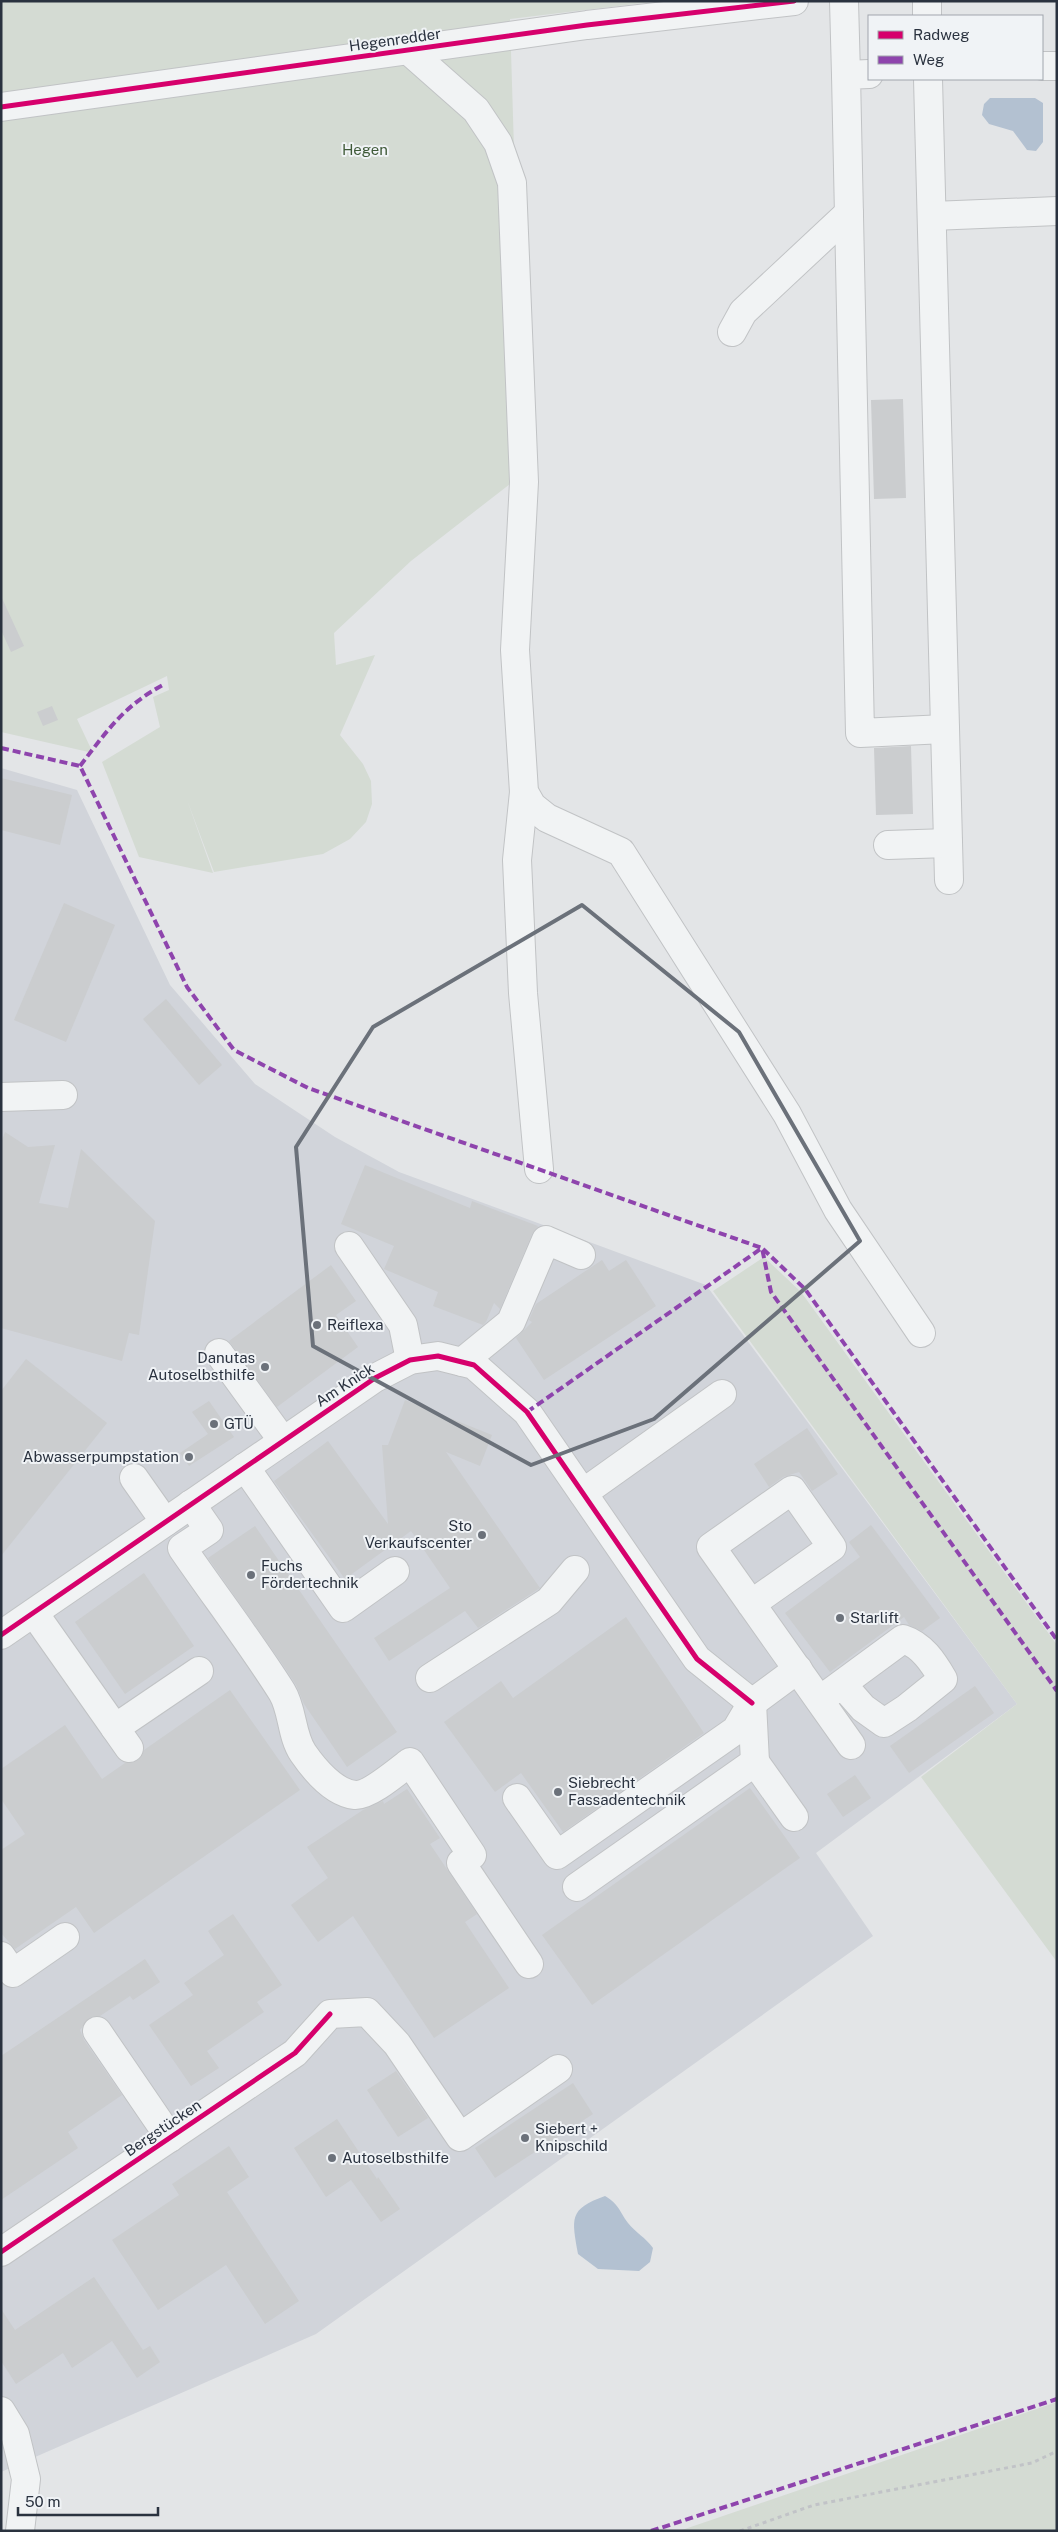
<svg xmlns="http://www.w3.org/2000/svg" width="1058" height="2532" viewBox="0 0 1058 2532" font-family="'Public Sans',sans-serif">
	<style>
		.built { fill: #d1d4da }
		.green { fill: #d4dbd3 }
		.water { fill: #b3c1d1 }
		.building { fill: #cbcdcf }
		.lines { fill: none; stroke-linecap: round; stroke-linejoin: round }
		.minor-casing { stroke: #c1c3c5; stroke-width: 30 }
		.path { stroke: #c1c3c7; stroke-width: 3; stroke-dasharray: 4 4; stroke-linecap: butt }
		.minor { stroke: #f1f3f4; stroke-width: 28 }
		.quiet { stroke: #8e44ad; stroke-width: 4; stroke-dasharray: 8 4; stroke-linecap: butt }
		.cycleway-casing { stroke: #f0f3f6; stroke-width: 8 }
		.cycleway { stroke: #d6006c; stroke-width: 5 }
		.marked { fill: none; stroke: #6b717a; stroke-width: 4; stroke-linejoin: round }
		.poi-dot { fill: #6b717a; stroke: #f0f3f6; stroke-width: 2 }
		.labels { text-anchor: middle; stroke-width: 4; stroke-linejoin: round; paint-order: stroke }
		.street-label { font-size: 15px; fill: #2a323f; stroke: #f0f3f6 }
		.park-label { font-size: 15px; fill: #3f5a38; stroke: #f0f3f6 }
		.poi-label { font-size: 15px; fill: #2a323f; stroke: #f0f3f6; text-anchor: start }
	</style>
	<rect width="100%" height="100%" fill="#e3e5e7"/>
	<polygon class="built" points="1,768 77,790 170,985 255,1084 335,1137 399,1172 706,1285 1017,1704 816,1853 873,1936 316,2334 1,2472"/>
	<g class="green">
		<polygon points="1,1 660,1 510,19 524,473 411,561 334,633 336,665 375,655 340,735 363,764 371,781 372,804 366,822 350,839 323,854 214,872 187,800 213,873 139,857 102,762 160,727 153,697 169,690 167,676 77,719 93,753 1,732"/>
		<polygon points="764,1257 801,1292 1057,1645 1057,1962 921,1777 1017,1704 713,1291"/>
		<polygon points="1057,2402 1057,2531 679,2531"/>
	</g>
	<g class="water">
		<polygon points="990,98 1035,98 1043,103 1043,142 1036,151 1027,150 1013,131 989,124 982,115 984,104"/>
		<path d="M605,2196C619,2204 619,2211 628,2223C635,2232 646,2238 653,2248L650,2262L639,2271L598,2269L578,2254C572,2219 568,2209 605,2196Z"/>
	</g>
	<g class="building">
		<polygon points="903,399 906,498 874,499 871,400"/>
		<polygon points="1,596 24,646 11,652 1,630"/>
		<polygon points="52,706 58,720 43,726 37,712"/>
		<polygon points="911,746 913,814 876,815 874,748"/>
		<polygon points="1,778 72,795 60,845 1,830"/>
		<polygon points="64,903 115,925 66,1042 14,1020"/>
		<polygon points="166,999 222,1065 199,1085 143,1019"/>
		<polygon points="5,1132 28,1147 55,1145 39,1203 68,1208 81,1149 155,1221 139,1335 129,1333 122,1361 1,1328 1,1143"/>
		<polygon points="365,1165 470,1208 472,1201 538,1226 532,1234 500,1309 494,1303 486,1322 483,1325 433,1306 438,1292 384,1269 394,1246 341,1224"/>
		<polygon points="602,1260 609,1271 626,1260 656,1306 544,1380 516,1338 532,1322 529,1320 536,1304"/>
		<polygon points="331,1265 356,1301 336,1315 358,1347 277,1407 229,1341"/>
		<polygon points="26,1359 107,1423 1,1556 1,1391"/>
		<polygon points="405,1400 492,1435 480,1466 446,1452 540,1588 478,1628 465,1611 389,1661 374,1638 450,1588 411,1531 345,1579 274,1481 328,1441 388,1524 382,1445 388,1445"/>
		<polygon points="209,1401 234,1437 189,1466 180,1453 208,1434 192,1412"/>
		<polygon points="807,1428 838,1474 812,1491 799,1472 783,1477 769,1487 754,1464"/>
		<polygon points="871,1525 940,1618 922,1631 909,1625 904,1617 830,1672 785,1613 860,1557 849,1542"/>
		<polygon points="255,1526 397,1732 347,1767 304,1704 296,1685 283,1665 208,1558"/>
		<polygon points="144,1573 194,1646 125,1694 75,1622"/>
		<polygon points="626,1617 704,1733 563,1832 521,1773 495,1792 444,1722 501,1681 513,1698"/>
		<polygon points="975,1686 994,1713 909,1773 890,1746"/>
		<polygon points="230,1690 300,1790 94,1933 76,1907 15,1949 1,1933 1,1850 25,1834 1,1799 1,1769 65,1725 102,1779 125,1763 138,1760 144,1750"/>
		<polygon points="855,1775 871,1798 843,1817 827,1794"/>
		<polygon points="750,1788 800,1858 592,2005 542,1935"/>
		<polygon points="407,1789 440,1838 430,1844 477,1914 465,1922 509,1988 434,2038 353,1916 318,1942 291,1905 328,1878 307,1847 363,1810 383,1801 384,1804"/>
		<polygon points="233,1914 282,1985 257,2002 264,2012 207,2051 219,2068 191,2086 149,2025 193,1995 184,1983 224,1955 208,1931"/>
		<polygon points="145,1959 160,1982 133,2000 130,1996 100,2016 89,2018 80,2030 84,2040 122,2095 68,2132 78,2148 1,2200 1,2056"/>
		<polygon points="396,2071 428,2118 398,2137 367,2090"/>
		<polygon points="573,2083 593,2114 495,2178 475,2148"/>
		<polygon points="337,2119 377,2179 378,2177 400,2209 381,2222 351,2180 326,2197 294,2148"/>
		<polygon points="229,2146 249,2177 227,2192 299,2301 265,2324 226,2265 158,2310 112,2240 179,2195 172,2184"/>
		<polygon points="94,2277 143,2350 150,2346 160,2362 137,2378 112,2341 72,2368 63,2353 16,2384 1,2361 1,2309 15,2330"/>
	</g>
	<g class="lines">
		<defs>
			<g id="minor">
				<polyline points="844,1 846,75"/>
				<polyline points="927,1 927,16"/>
				<polyline points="408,50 476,110 498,143 512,183 524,482 515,650 524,792 532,806 547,818 621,852 787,1114 838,1210 921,1333"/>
				<polyline points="1042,66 1057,66"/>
				<polyline points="869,74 846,75 860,733 945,729"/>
				<polyline points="928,79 949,880"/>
				<polyline points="1,107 587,25 794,1"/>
				<polyline points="932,216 1057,211"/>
				<polyline points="732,332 743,312 849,213"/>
				<polyline points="524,792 517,860 523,993 539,1169"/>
				<polyline points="888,845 948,843"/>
				<polyline points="1,1097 63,1095"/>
				<polyline points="349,1246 403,1325 410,1360"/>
				<polyline points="219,1353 283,1441"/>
				<polyline points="462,1362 511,1322 546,1240 581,1255"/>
				<polyline points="245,1467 343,1608 395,1571"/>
				<polyline points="134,1478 165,1522"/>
				<polyline points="583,1493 722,1394"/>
				<path d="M191,1504L209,1530L182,1548C215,1596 251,1643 282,1692C293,1710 291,1735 303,1753C314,1769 334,1793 355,1795C369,1796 398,1771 410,1762L472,1855L461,1863L529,1964"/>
				<polyline points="751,1604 832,1547 792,1490 711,1547 851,1745"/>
				<polyline points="34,1613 115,1728 199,1671"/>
				<polyline points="1,1635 375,1378 410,1360 438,1356 474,1365 527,1412 697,1659 752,1703"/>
				<polyline points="430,1678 549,1601 575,1570"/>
				<path d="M820,1700L903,1639C922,1645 933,1662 943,1679L907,1708L884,1723L863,1708L842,1684"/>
				<polyline points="115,1728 129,1748"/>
				<polyline points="755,1762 794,1817"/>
				<polyline points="517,1798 557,1855 736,1730 752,1703 798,1669"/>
				<polyline points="577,1887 755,1762 752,1703"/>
				<polyline points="1,1956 13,1973 65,1937"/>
				<polyline points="97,2031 170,2138"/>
				<polyline points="1,2252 295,2053 330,2014 367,2012 397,2044 460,2137 558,2069"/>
				<polyline points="1,2411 15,2434 26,2479 20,2531"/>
			</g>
		</defs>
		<use href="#minor" class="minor-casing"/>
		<polyline class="path" points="740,2531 814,2505 1032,2463 1057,2451"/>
		<use href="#minor" class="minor"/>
		<g class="quiet">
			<polyline points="1,748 80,766 187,987 234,1050 308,1088 762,1248 771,1292 1057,1691"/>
			<path d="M80,766C107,731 124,705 165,684"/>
			<polyline points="527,1412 762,1248 805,1289 1057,1640"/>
			<polyline points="651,2531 1057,2399"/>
		</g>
		<defs>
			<g id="cycleway">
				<polyline points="1,107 587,25 794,1"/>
				<polyline points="1,1635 375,1378 410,1360 438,1356 474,1365 527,1412 697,1659 752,1703"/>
				<polyline points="1,2252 295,2053 330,2014"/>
			</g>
		</defs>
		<use href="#cycleway" class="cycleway-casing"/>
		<use href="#cycleway" class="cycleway"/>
	</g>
	<path class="marked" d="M582,905L739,1032L860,1241L654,1419L531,1465L313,1346L296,1147L373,1027Z"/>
	<g class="poi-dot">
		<circle cx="317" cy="1325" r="5"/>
		<circle cx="265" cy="1367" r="5"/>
		<circle cx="214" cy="1424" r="5"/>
		<circle cx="189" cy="1457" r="5"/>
		<circle cx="482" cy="1535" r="5"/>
		<circle cx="251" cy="1575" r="5"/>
		<circle cx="840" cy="1618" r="5"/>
		<circle cx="558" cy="1792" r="5"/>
		<circle cx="525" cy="2138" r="5"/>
		<circle cx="332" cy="2158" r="5"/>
	</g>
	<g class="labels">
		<g class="street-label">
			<text transform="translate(395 40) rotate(-8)" y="5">Hegenredder</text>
			<text transform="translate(345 1385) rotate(-33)" y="5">Am Knick</text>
			<text transform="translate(163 2128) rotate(-34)" y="5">Bergstücken</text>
		</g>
		<g class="park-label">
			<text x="365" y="155">Hegen</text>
		</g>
		<g class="poi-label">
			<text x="327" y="1330">Reiflexa</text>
			<text x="255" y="1363" text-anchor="end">Danutas<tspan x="255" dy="17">Autoselbsthilfe</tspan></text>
			<text x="224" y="1429">GTÜ</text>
			<text x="179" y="1462" text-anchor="end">Abwasserpumpstation</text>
			<text x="472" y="1531" text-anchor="end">Sto<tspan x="472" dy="17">Verkaufscenter</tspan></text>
			<text x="261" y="1571">Fuchs<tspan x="261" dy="17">Fördertechnik</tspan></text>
			<text x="850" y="1623">Starlift</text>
			<text x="568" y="1788">Siebrecht<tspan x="568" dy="17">Fassadentechnik</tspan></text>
			<text x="535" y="2134">Siebert +<tspan x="535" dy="17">Knipschild</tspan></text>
			<text x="342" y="2163">Autoselbsthilfe</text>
		</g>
	</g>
	<rect width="1058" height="2532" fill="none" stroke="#2a323f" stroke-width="5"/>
	<rect x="868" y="15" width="175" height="65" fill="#f0f3f6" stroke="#a1a6ad"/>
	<rect x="878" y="31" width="25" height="8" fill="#d6006c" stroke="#a1a6ad"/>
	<text x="913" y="40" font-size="15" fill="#2a323f">Radweg</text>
	<rect x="878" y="56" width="25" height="8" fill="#8e44ad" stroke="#a1a6ad"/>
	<text x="913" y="65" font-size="15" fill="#2a323f">Weg</text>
	<path d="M18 2507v8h140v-8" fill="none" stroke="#2a323f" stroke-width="2.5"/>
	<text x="25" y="2507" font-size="15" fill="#2a323f" stroke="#f0f3f6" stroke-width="4" paint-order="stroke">50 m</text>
</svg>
